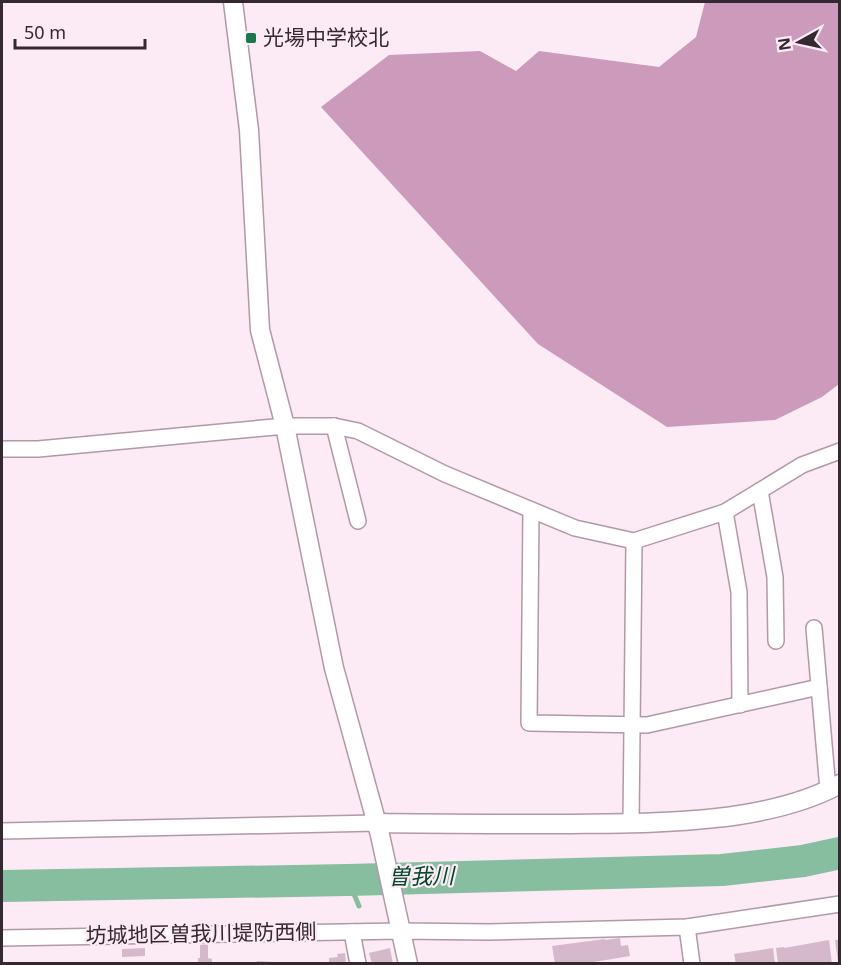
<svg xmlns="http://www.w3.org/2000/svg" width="841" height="965" viewBox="0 0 841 965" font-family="'Noto Sans','Noto Sans JP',sans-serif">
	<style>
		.forest { fill: #cc9aba }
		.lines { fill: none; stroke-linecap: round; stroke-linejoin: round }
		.stream { stroke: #87be9f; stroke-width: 5 }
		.river { stroke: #87be9f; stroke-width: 32 }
		.building { fill: #d5b9cb }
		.minor-casing { stroke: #b298a8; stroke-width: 18 }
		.tertiary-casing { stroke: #b298a8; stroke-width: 21 }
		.minor { stroke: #fff; stroke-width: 15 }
		.tertiary { stroke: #fff; stroke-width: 18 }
		.poi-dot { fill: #1a784f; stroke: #fceaf5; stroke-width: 2 }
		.labels { text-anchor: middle; stroke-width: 4.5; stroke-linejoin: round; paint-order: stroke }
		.poi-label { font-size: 21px; fill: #342930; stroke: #fceaf5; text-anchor: start }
		.street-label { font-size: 21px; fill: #342930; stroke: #fceaf5 }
		.water-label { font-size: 22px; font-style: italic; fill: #00482b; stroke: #fceaf5 }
	</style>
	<rect width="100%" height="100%" fill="#fceaf5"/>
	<polygon class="forest" points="705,2 839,2 839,384 822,397 775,420 667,427 538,344 321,107 389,55 480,51 516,71 539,51 659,67 696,37"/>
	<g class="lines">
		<polyline class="stream" points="348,880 359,906"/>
		<polyline class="river" points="2,886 348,880 722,870 803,861 840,853"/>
	</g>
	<g class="building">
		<polygon points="620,938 621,946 628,945 630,956 582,964 555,964 552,946 605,939 605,940"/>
		<polygon points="829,940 832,964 778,964 776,948 784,947 784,948"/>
		<polygon points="835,940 840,940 840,962 838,962"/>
		<polygon points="208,944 208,958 212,959 212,964 198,964 198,958 200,958 200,945"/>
		<polygon points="145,948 145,956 122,957 122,949"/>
		<polygon points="390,948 393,964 372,964 369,953"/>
		<polygon points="773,948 775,964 736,964 734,954"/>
		<polygon points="345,953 346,964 329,964 329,958 338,957 337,954"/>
		<polygon points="257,961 274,962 274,964 257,964"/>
	</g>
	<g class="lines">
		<defs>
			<g id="minor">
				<polyline points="334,426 358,521"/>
				<polyline points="2,449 38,449 285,426 334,426 358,431 445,474 575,528 634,541 725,512 802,465 840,451"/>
				<polyline points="760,491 775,577 776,641"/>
				<polyline points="531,510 529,723 647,725 819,687"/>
				<polyline points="725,512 739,592 740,705"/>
				<polyline points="814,628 828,790"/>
				<polyline points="631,823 634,541"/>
				<polyline points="2,831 377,823"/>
				<polyline points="687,927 692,964"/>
				<polyline points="352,932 358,964"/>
				<polyline points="2,938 401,931 489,932 687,927 840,904"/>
			</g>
			<g id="tertiary">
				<polyline points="233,2 249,130 260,330 285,426 334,668 380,835 408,964"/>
				<path d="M377,823C441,824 504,824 568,824C651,823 765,825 840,784"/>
			</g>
		</defs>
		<use href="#minor" class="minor-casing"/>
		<use href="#tertiary" class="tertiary-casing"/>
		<use href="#minor" class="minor"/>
		<use href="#tertiary" class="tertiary"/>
	</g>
	<rect class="poi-dot" x="245" y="32" width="12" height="12" rx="3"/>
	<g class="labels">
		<g class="poi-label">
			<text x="263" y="45">光場中学校北</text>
		</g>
		<g class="street-label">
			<text transform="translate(201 934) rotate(-1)" y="7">坊城地区曽我川堤防西側</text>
		</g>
		<g class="water-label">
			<text transform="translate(421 876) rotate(-1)" y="8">曽我川</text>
		</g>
	</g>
	<rect width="841" height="965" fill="none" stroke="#342930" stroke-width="6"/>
	<g transform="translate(799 42) rotate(262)" stroke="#fceaf5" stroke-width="4.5" paint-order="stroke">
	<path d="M0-4.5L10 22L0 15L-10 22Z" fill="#342930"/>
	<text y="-9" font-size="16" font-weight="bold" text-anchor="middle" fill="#342930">N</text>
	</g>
	<path d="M15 39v9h130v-9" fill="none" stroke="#342930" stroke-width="3"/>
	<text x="24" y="39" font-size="18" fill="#342930" stroke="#fceaf5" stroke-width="4.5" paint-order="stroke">50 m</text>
</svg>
